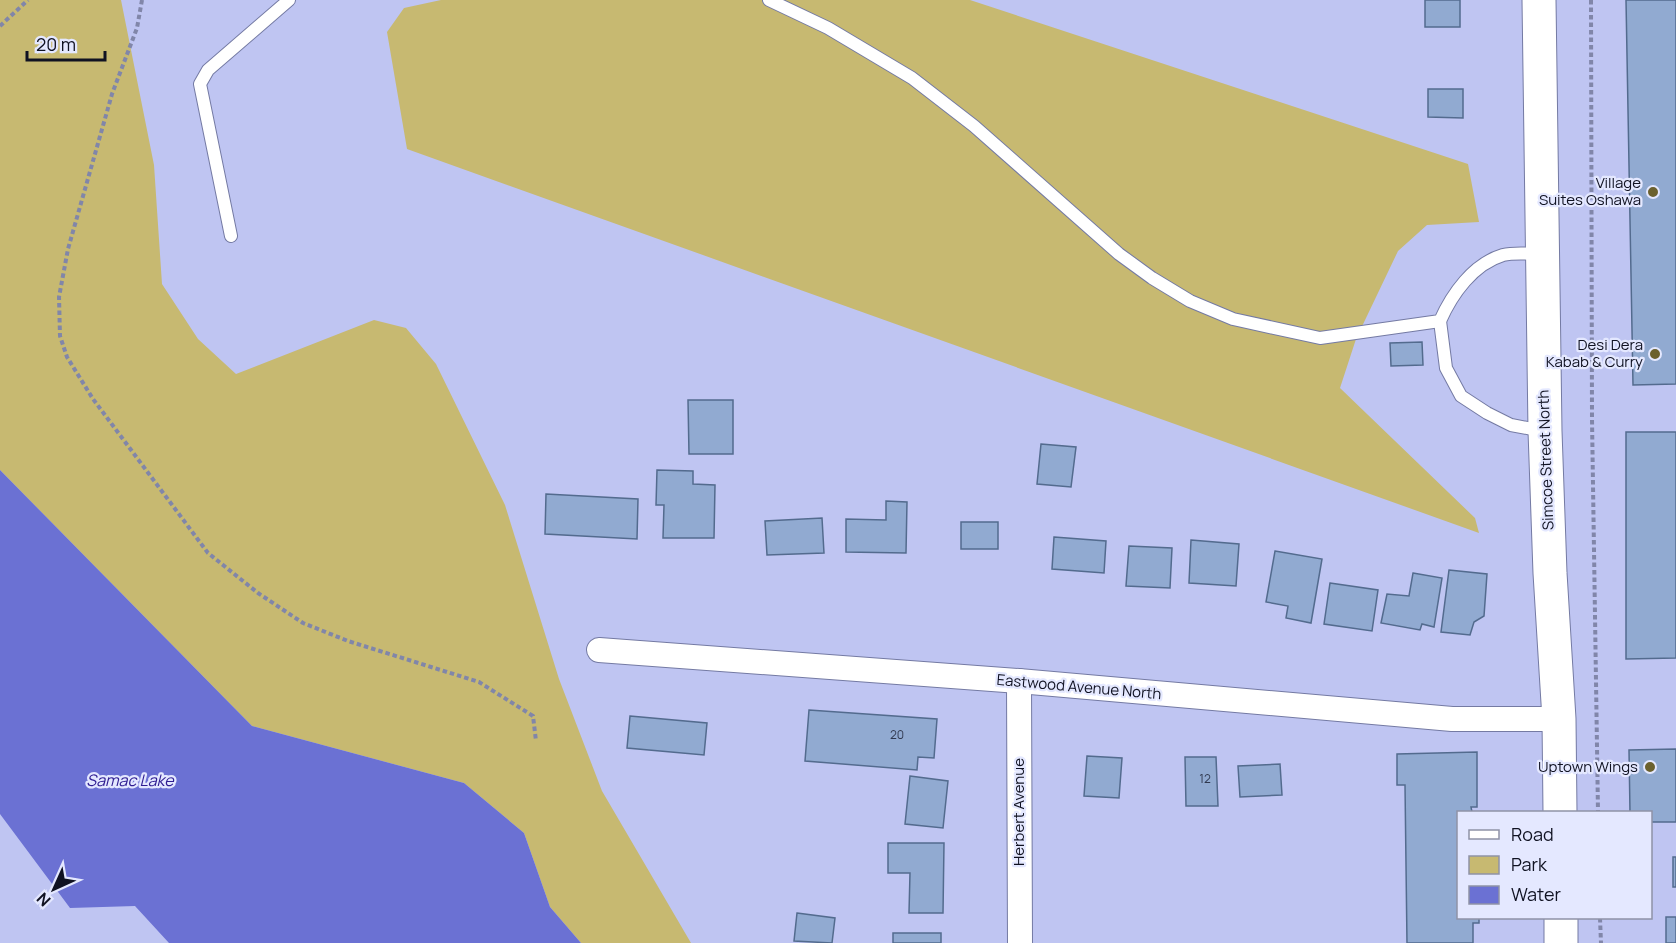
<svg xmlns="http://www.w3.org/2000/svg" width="1676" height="943" viewBox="0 0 1676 943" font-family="Manrope,sans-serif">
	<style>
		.green { fill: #c7b971 }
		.water { fill: #6b71d3 }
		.building { fill: #91aad1; stroke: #536b8e; stroke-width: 1.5 }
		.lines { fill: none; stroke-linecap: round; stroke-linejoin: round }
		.service-casing { stroke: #747aa3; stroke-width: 14 }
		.minor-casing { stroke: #747aa3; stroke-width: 26 }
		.secondary-casing { stroke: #747aa3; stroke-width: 35 }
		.path { stroke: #8186a9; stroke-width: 4; stroke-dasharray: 4.5 3; stroke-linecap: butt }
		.service { stroke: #fff; stroke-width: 12 }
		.minor { stroke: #fff; stroke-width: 24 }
		.secondary { stroke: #fff; stroke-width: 33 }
		.poi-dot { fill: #6b612e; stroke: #e4e8ff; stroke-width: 2 }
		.labels { text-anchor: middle; stroke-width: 4.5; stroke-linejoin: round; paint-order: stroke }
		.number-label { font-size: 12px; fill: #30384e }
		.poi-label { font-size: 15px; fill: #101222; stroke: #e4e8ff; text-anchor: end }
		.street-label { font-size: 15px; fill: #101222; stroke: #e4e8ff }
		.water-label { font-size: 16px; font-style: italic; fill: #2f1d92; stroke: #e4e8ff }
	</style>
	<rect width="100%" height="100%" fill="#bfc5f2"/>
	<g class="green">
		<polygon points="0,0 121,0 154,165 162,284 198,339 236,374 374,320 406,328 436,364 505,505 559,679 602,791 691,943 581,943 550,907 524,833 464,783 252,726 0,470"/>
		<polygon points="441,0 970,0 1468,164 1479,222 1427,225 1398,251 1356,339 1340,388 1475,518 1479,533 407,149 387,32 404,8"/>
	</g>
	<polygon class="water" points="0,470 252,726 464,783 524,833 550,907 581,943 169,943 135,906 70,908 0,814"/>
	<g class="building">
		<rect x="1425" y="0" width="35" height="27"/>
		<polygon points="1626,0 1676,0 1676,384 1633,385"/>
		<polygon points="1428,89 1463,89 1463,118 1428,117"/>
		<polygon points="1422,342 1423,365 1391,366 1390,343"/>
		<polygon points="688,400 733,400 733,454 689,454"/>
		<polygon points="1626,432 1676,432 1676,658 1626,659"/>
		<polygon points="1041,444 1076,447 1071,487 1037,484"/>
		<polygon points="657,470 693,471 693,484 715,485 714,538 663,538 664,505 656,505"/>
		<polygon points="546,494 638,499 637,539 545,534"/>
		<polygon points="886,501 907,502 906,553 846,552 846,519 886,520"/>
		<polygon points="822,518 824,553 767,555 765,521"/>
		<rect x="961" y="522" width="37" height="27"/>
		<polygon points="1054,537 1106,541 1104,573 1052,569"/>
		<polygon points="1191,540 1239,544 1236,586 1189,583"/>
		<polygon points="1129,546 1172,548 1170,588 1126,586"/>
		<polygon points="1275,551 1322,559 1311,623 1286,618 1288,606 1266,602"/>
		<polygon points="1449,570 1487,574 1484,616 1474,622 1470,635 1441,632"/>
		<polygon points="1413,573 1442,578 1434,627 1422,624 1420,630 1381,623 1387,594 1409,596"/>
		<polygon points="1330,583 1378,590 1372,631 1324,624"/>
		<polygon points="809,710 937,719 934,758 918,757 917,770 805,761"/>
		<polygon points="630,716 707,723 704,755 627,748"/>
		<polygon points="1676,749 1676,822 1650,822 1650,812 1630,812 1629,750"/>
		<polygon points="1477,752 1477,807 1471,807 1472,812 1458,812 1458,918 1479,918 1479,923 1473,923 1473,943 1407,943 1405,785 1397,785 1397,754"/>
		<polygon points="1087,756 1122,758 1119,798 1084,796"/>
		<polygon points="1185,757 1216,757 1218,806 1186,806"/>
		<polygon points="1280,764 1282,795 1240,797 1238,766"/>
		<polygon points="910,776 948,781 943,828 905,824"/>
		<polygon points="888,843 944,843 943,913 909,913 910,873 888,873"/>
		<rect x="1673" y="857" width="3" height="30"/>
		<polygon points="797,913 835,918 832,943 794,941"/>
		<rect x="1666" y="917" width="10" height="26"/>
		<rect x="893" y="933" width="48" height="10"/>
	</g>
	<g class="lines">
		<defs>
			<g id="service">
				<path d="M769,0L828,28L912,78L974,126L1119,254L1152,278L1190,301L1233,319L1320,338L1440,321C1452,294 1473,264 1503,255C1515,252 1529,254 1541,254"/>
				<polyline points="231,236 200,84 208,70 289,0"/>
				<polyline points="1440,321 1446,368 1461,396 1487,413 1511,425 1543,431"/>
			</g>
			<g id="minor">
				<polyline points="599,650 1019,681 1452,719 1559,719"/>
				<polyline points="1019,681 1020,943"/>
			</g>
			<g id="secondary">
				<polyline points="1539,0 1545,431 1550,573 1559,719 1560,812"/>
				<polyline points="1561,918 1561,943"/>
			</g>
		</defs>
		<use href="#service" class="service-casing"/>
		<use href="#minor" class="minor-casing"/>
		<use href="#secondary" class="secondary-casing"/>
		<g class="path">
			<polyline points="142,0 137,28 112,94 68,249 59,297 60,336 67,357 93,399 208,553 258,593 303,623 348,641 479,682 533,716 536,741"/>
			<polyline points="1591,0 1592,419 1598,812"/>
			<polyline points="0,26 28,0"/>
			<polyline points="1600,918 1601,943"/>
		</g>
		<use href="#service" class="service"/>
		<use href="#minor" class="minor"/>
		<use href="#secondary" class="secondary"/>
	</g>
	<g class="poi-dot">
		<circle cx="1653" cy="192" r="6"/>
		<circle cx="1655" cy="354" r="6"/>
		<circle cx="1650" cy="767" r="6"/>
	</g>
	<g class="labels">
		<g class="number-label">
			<text x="897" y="739">20</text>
			<text x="1205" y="783">12</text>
		</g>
		<g class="poi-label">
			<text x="1641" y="188">Village<tspan x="1641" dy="17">Suites Oshawa</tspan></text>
			<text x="1643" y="350">Desi Dera<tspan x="1643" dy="17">Kabab &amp; Curry</tspan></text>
			<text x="1638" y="772">Uptown Wings</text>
		</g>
		<g class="street-label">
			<text transform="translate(1546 460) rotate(-92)" y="5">Simcoe Street North</text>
			<text transform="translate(1079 687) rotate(5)" y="5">Eastwood Avenue North</text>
			<text transform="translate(1019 812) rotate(-90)" y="5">Herbert Avenue</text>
		</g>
		<g class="water-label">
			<text x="130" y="786">Samac Lake</text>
		</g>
	</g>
	<rect x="1457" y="811" width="195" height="108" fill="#e4e8ff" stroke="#8f92a7" stroke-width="1.5"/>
	<rect x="1469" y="830" width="30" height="9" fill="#ffffff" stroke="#8f92a7" stroke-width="1.5"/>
	<text x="1511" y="841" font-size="18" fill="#101222">Road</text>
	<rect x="1469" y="856" width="30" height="18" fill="#c7b971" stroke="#8f92a7" stroke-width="1.5"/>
	<text x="1511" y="871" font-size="18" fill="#101222">Park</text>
	<rect x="1469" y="886" width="30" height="18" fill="#6b71d3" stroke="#8f92a7" stroke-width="1.5"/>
	<text x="1511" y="901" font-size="18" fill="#101222">Water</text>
	<g transform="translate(54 889) rotate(225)" stroke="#e4e8ff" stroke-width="4.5" paint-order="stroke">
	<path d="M0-4.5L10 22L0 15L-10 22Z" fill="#101222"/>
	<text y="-9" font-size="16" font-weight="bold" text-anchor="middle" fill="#101222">N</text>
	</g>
	<path d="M27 51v9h78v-9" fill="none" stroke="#101222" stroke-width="3"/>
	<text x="36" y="51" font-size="18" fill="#101222" stroke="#e4e8ff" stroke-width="4.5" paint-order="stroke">20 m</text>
</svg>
